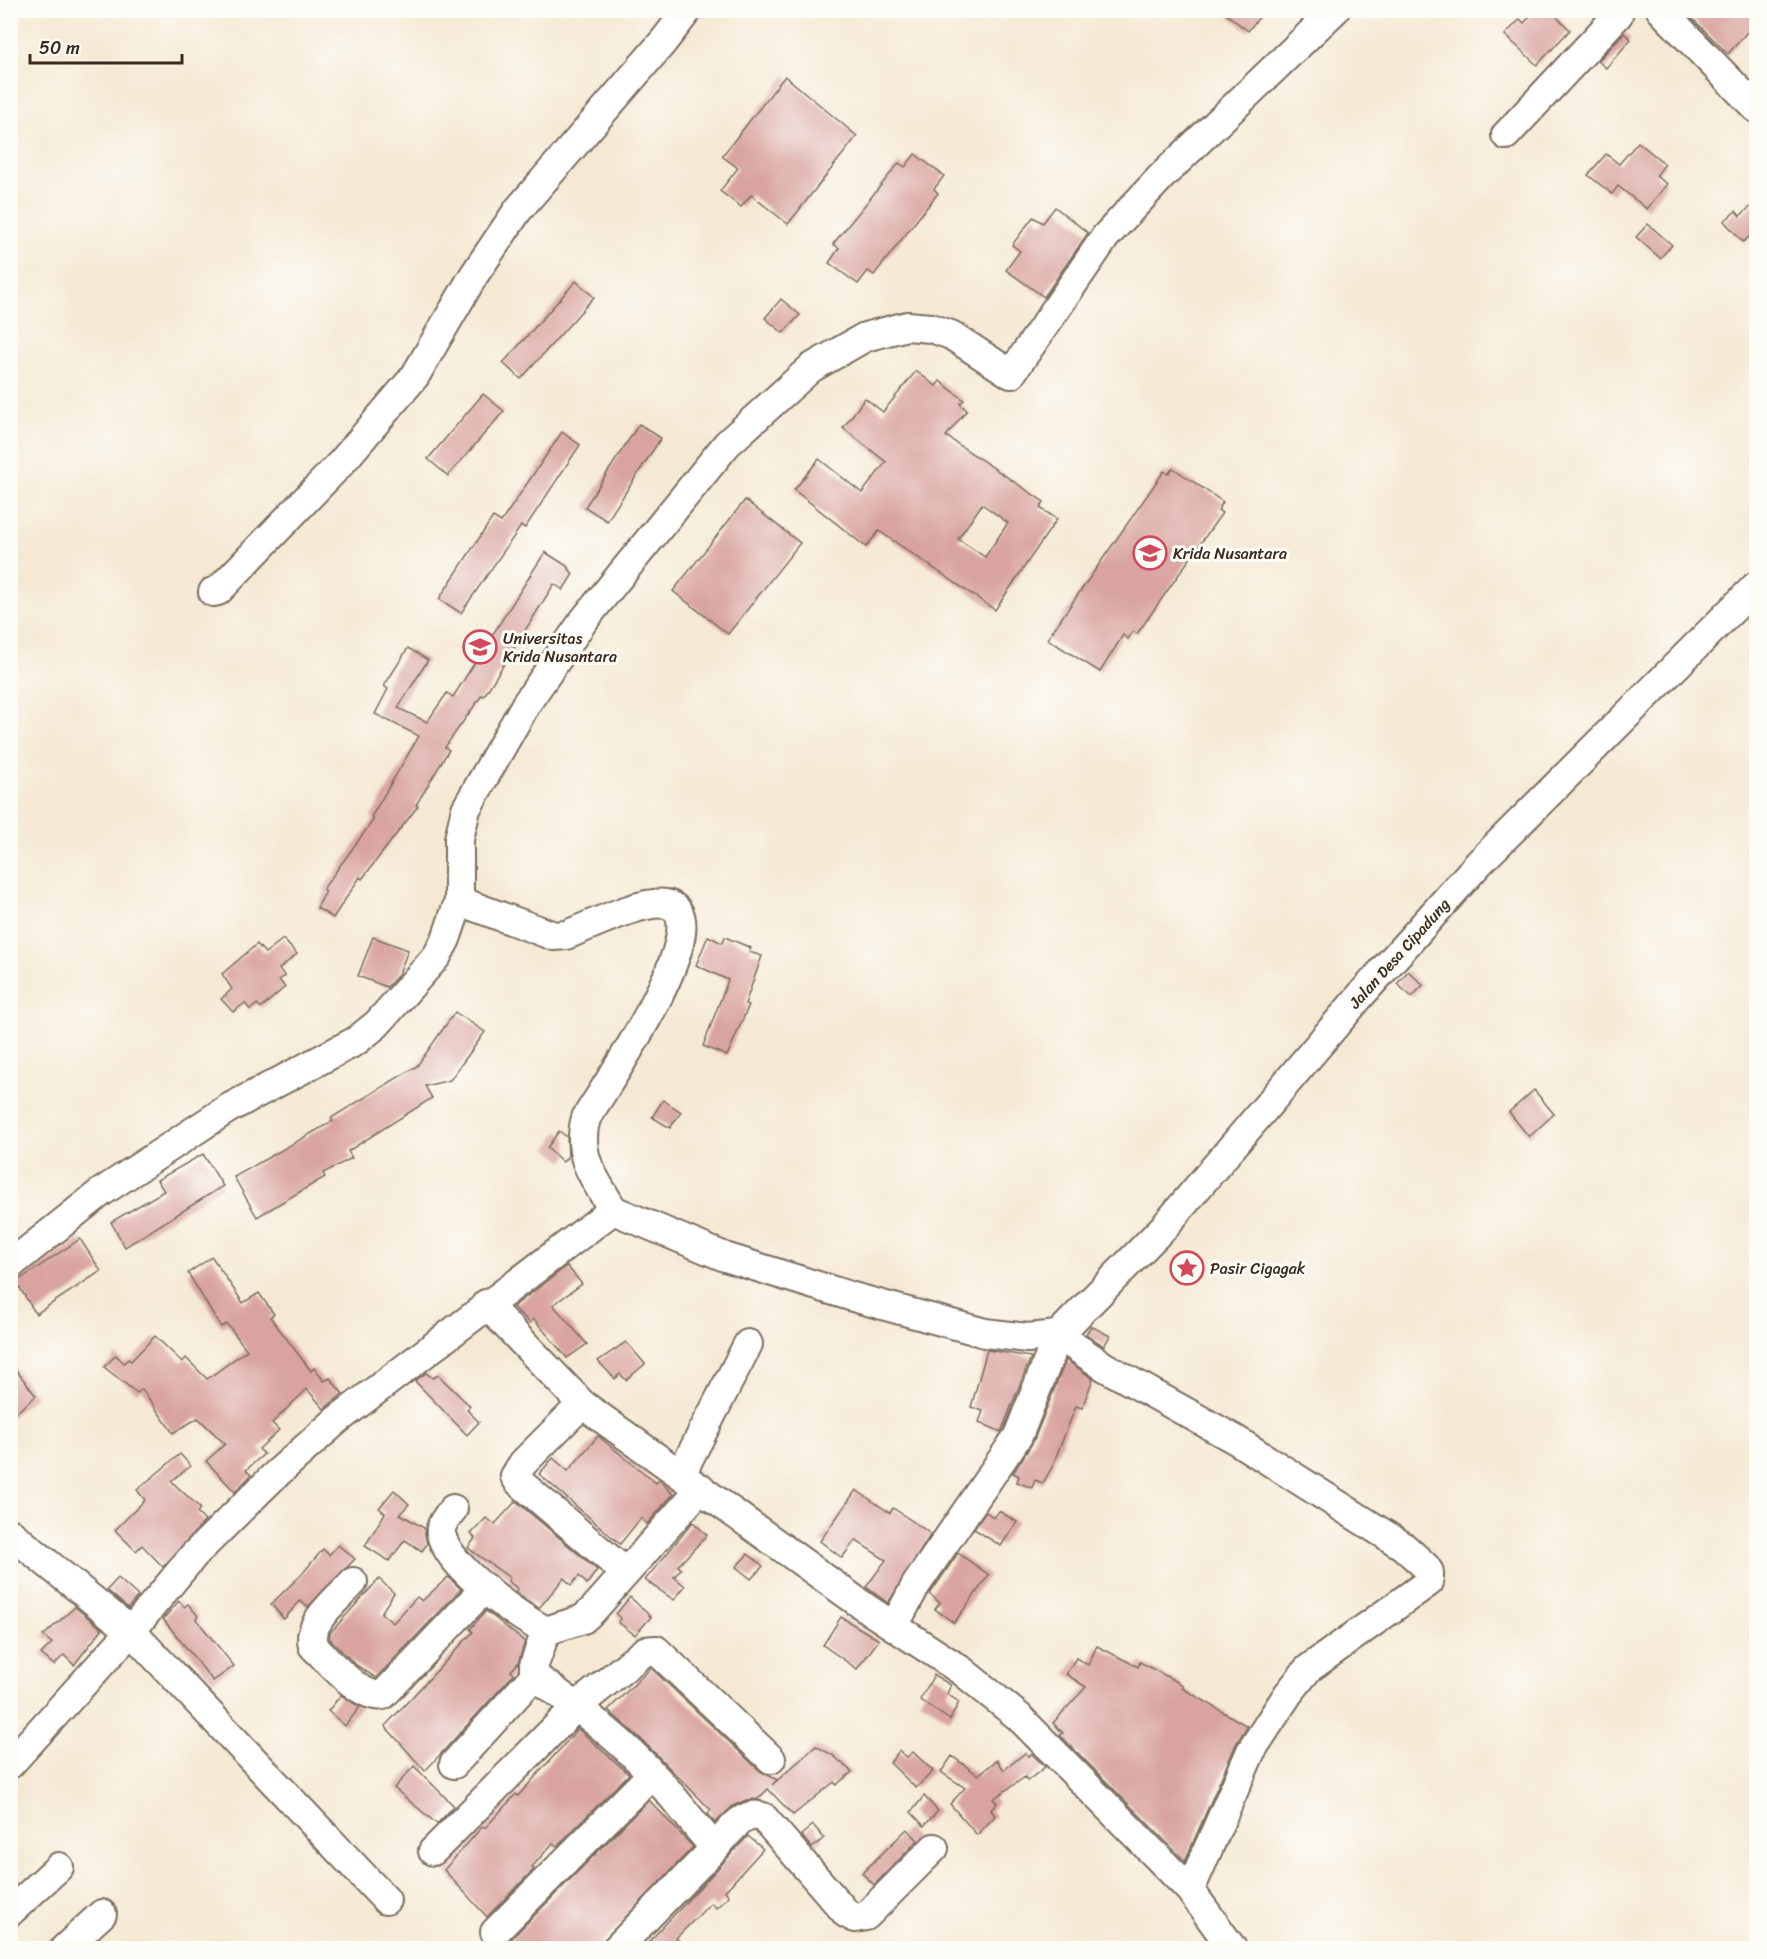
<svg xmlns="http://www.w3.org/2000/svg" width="1767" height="1959" viewBox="0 0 1767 1959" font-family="Sriracha,sans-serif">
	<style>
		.building { fill: #d9a4a0; fill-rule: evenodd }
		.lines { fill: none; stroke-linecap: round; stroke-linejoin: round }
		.minor-casing { stroke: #7c6d5e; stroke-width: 32 }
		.minor { stroke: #fff; stroke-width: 28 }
		.labels { text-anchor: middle; stroke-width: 6; stroke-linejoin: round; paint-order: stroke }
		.poi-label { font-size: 16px; fill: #3b2a1e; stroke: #fdfcf7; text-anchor: start }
		.street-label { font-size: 16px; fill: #3b2a1e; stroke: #fdfcf7 }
	</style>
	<rect width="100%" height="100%" fill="#fdfcf7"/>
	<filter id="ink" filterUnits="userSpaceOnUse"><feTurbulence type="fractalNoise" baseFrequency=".0167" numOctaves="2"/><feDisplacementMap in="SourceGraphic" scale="12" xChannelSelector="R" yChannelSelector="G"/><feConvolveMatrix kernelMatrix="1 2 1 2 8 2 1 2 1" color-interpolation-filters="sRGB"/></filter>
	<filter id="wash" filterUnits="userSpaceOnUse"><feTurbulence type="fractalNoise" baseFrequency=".008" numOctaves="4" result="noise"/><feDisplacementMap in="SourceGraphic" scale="24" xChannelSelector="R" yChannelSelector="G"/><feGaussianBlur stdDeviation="1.35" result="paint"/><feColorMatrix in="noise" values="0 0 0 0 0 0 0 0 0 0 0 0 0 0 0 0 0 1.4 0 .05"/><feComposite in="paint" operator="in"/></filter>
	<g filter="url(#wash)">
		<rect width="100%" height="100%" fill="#f5e9d4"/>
		<g id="blocks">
			<g class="building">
				<polygon points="1221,10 1265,10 1248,31"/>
				<polygon points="1536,10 1550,10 1570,30 1537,65 1505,35 1520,19 1524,23"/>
				<polygon points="1684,10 1756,10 1756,22 1728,54"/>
				<polygon points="1624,33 1631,39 1606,68 1598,61"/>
				<polygon points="785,76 857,136 788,224 751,195 741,207 720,191 738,168 722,156"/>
				<polygon points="1638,142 1665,164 1656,176 1667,184 1647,209 1618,186 1612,194 1588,175 1606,154 1619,164"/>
				<polygon points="915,154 944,176 934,189 938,193 874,275 868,271 858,284 829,263 839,248 833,244 899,163 905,167"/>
				<polygon points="1756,202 1756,231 1743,242 1724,221 1736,211 1740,216"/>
				<polygon points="1055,207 1088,233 1044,297 1006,270 1020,251 1012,245 1033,217 1043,223"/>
				<polygon points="1648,224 1672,245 1660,258 1636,237"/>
				<polygon points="576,281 594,297 521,379 503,363"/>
				<polygon points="781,299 800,315 783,333 765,318"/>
				<path d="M916,371L936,386L940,381L964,400L960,404L967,410L946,436L1044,502L1040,508L1057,519L995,610L879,531L866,547L794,490L819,459L862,493L886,462L843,428L865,398L883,412ZM982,504L1008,523L985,557L958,539Z"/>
				<polygon points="483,394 504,411 448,476 428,459"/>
				<polygon points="639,424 661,438 607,521 585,507"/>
				<polygon points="562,432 580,445 525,528 521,526 461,613 439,599 493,517 501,522"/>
				<polygon points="1173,468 1223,502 1218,510 1222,513 1137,634 1133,631 1128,639 1123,635 1100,672 1047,639 1164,471 1168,474"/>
				<polygon points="745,500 800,543 728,634 673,591"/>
				<polygon points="545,552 567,566 573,574 563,590 554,584 484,696 482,695 445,747 449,750 416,805 418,806 362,879 360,877 333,918 317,908 326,891 323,889 374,819 371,817 419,736 375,714 388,689 384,686 408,648 428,660 398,708 427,722 447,693 453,697"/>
				<polygon points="708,936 722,943 725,937 751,948 749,952 762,956 745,1004 749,1005 727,1056 703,1046 728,980 696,965"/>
				<polygon points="373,937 408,950 399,974 387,987 358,976"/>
				<polygon points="283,939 297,954 279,969 285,976 279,980 285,987 261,1008 257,1004 250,1010 245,1003 233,1012 221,999 232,989 222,974 257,944 265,953"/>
				<polygon points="1408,971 1423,985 1412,997 1397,984"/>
				<polygon points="455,1012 485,1032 450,1080 425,1086 432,1098 348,1151 352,1158 323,1173 325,1177 257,1217 234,1177 333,1121 331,1118 417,1066"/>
				<polygon points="1534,1090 1554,1114 1529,1137 1509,1112"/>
				<polygon points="663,1100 681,1112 670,1128 652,1117"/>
				<polygon points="559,1131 567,1137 568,1156 563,1162 547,1148"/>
				<polygon points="203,1154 223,1186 125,1247 111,1222 164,1191 157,1180"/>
				<polygon points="80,1239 101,1271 36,1314 16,1282"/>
				<polygon points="212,1257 243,1303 259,1293 274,1314 270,1317 311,1371 314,1368 324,1381 330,1378 343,1394 324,1409 307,1389 272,1423 279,1430 259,1449 264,1454 246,1470 251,1475 235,1492 206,1461 225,1444 198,1418 173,1433 142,1389 137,1393 104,1367 116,1355 124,1363 128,1359 131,1361 155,1336 182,1362 186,1358 207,1379 247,1350 227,1324 221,1327 188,1273"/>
				<polygon points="567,1266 582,1284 553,1305 587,1344 567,1358 534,1319 530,1323 513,1307"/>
				<polygon points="1091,1326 1110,1336 1104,1346 1086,1334"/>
				<polygon points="626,1342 645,1364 626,1380 620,1374 615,1379 598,1361"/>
				<polygon points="987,1350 1031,1357 1001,1432 979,1422 983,1411 971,1407"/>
				<polygon points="1066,1360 1093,1379 1082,1408 1076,1406 1052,1467 1043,1483 1035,1480 1032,1488 1017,1482 1019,1476 1013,1473 1033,1442"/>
				<polygon points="10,1362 36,1396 10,1418"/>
				<polygon points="426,1373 433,1378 438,1375 470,1406 467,1410 479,1422 467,1435 415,1381"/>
				<polygon points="598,1436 656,1483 659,1480 673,1494 647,1524 641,1518 620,1544 539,1474 553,1458 568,1471"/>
				<polygon points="180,1454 191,1466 171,1481 200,1508 197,1513 205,1521 163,1567 142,1545 136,1551 115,1530 145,1500 137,1490"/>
				<polygon points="394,1490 409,1504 400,1514 424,1528 427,1544 422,1551 405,1540 389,1561 365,1546 385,1513 379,1508"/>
				<polygon points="856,1490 890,1513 893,1508 931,1534 888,1603 866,1587 886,1560 855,1540 842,1558 820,1541"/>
				<polygon points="516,1501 597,1570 587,1584 579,1576 571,1585 564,1578 539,1608 515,1592 518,1589 508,1581 510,1578 468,1548 475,1538 471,1534 486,1518 495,1524"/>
				<polygon points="999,1511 1017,1522 1001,1546 974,1529 986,1512 994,1518"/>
				<polygon points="693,1522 707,1535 678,1566 681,1569 674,1577 685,1586 674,1600 645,1580"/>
				<polygon points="338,1545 355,1559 308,1607 300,1601 284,1619 271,1604 301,1575 323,1549 329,1555"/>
				<polygon points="958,1553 989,1575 954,1623 935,1609 940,1603 930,1594"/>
				<polygon points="748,1554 763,1566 751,1579 736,1567"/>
				<polygon points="448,1577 461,1589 376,1678 356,1665 329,1638 330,1633 379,1579 394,1593 381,1613 393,1623 417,1597 422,1601"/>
				<polygon points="118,1578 138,1596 128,1608 107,1590"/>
				<polygon points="630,1597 651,1617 635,1635 618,1622 621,1619 616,1614"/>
				<polygon points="179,1601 184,1607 188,1604 198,1616 196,1619 234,1666 213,1681 163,1619"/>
				<polygon points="75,1607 102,1629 74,1665 64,1655 54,1665 41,1654 52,1643 43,1636"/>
				<polygon points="486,1611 525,1642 518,1663 511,1671 514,1674 425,1771 385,1726 473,1632 470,1629"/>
				<polygon points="841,1617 879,1640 857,1669 823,1645"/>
				<polygon points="1097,1646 1138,1667 1140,1662 1183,1685 1182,1688 1247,1726 1236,1744 1185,1861 1060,1735 1063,1733 1053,1723 1086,1687 1066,1674 1076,1658 1088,1665"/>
				<polygon points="651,1668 760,1771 777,1780 772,1785 816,1746 834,1756 852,1772 836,1785 834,1782 793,1815 768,1789 758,1799 746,1800 733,1806 715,1823 708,1814 711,1810 641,1739 608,1710"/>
				<polygon points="934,1675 951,1685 947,1694 959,1702 950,1720 920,1700"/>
				<polygon points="341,1695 360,1707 345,1726 328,1711"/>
				<polygon points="578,1729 629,1774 557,1846 553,1843 532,1867 534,1869 487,1917 444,1870 482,1827 486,1827 516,1794 518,1796"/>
				<polygon points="899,1751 907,1757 913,1752 933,1771 916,1788 890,1763"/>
				<polygon points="1025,1753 1028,1756 1032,1754 1045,1767 1027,1781 1025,1777 993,1799 997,1803 991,1810 995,1816 977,1835 950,1804 965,1788 941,1772 952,1756 978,1775 997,1760 1004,1770"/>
				<polygon points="414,1766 454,1806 437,1824 394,1788"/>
				<polygon points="924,1796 938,1811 924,1826 911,1812"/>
				<polygon points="649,1800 693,1847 601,1944 596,1948 519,1948 510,1940"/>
				<polygon points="813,1825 824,1838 812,1848 801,1835"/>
				<polygon points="907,1829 918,1840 874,1885 862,1873"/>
				<polygon points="748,1836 763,1849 725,1891 729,1896 716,1908 711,1903 676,1938 687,1948 643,1948"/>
			</g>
		</g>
	</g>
	<g filter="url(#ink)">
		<use href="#blocks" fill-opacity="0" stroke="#7c6d5e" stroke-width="1.5"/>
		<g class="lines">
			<defs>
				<g id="minor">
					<polyline points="1661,10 1756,108"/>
					<polyline points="1506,135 1618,15"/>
					<polyline points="213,592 218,591 342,462 415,376 474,275 518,210 663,42 688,10"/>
					<polyline points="459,901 459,839 466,809 526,704 584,620 727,444 811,368 865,337 907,326 931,328 951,335 1011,374 1106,236 1161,177 1335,10"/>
					<path d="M10,1265L100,1193L229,1108L356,1041L377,1024L437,956L446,939L459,901L554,936L566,935C590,926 641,900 666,904C724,915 601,1093 586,1118C575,1157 595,1178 613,1210"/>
					<polyline points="486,1304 582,1404 869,1610 962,1671 1019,1717 1190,1890 1232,1948"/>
					<polyline points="582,1404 523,1463 515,1476 518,1481 625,1572"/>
					<polyline points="681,1474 748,1344"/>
					<path d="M453,1509C448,1516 439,1525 441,1534C449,1568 516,1615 546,1631L583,1619L593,1610L701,1488"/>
					<polyline points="10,1533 131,1631 386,1900"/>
					<path d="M353,1582C339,1598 306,1622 313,1646C328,1660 361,1700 383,1695L485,1588"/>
					<polyline points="894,1626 916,1585 1018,1436 1058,1335 1165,1226 1361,995 1479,863 1756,586"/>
					<path d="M546,1631L534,1665V1676C579,1707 622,1740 658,1780C678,1802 695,1826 715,1848C728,1834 743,1809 763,1817L847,1914L855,1918L866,1916L934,1848"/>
					<polyline points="10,1764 131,1631 194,1555 273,1477 337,1420 613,1210 725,1257 853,1297 985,1333 1028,1338 1058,1335 1105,1367 1236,1440 1403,1546 1425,1566 1429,1572 1429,1582 1308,1669 1288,1694 1251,1751 1190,1890"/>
					<polyline points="454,1764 534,1676"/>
					<polyline points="433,1851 577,1706 645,1651 656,1650 771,1759"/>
					<polyline points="10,1912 59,1867"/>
					<polyline points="495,1932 652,1774"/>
					<polyline points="65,1948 102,1914"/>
					<polyline points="617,1948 715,1848"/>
				</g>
			</defs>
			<use href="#minor" class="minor-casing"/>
			<use href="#minor" class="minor"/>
		</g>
	</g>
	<defs>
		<symbol id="school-ring" viewBox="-11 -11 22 22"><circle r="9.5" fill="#fdfcf7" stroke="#d1495b" stroke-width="1.5"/><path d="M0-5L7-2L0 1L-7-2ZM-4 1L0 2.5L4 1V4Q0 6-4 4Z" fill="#d1495b"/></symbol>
		<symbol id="university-ring" viewBox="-11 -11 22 22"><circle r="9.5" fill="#fdfcf7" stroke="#d1495b" stroke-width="1.5"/><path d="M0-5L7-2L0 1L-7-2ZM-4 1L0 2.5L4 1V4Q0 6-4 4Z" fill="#d1495b"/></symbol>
		<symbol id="sight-ring" viewBox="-11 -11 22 22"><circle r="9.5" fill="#fdfcf7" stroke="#d1495b" stroke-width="1.5"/><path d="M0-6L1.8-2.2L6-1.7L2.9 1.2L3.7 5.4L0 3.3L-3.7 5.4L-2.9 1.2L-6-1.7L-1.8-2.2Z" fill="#d1495b"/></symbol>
	</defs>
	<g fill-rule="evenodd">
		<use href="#school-ring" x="1131" y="534" width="38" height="38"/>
		<use href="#university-ring" x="461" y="628" width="38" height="38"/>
		<use href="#sight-ring" x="1168" y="1249" width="38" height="38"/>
	</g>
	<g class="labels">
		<g class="poi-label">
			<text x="1173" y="559">Krida Nusantara</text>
			<text x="503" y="644">Universitas<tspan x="503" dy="18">Krida Nusantara</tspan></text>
			<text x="1210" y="1274">Pasir Cigagak</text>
		</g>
		<g class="street-label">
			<text transform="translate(1399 953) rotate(-48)" y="6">Jalan Desa Cipadung</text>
		</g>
	</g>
	<rect width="1767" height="1959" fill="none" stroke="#fdfcf7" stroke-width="36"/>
	<path d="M30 54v9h152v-9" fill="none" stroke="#3b2a1e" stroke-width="3"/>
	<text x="39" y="54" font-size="18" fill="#3b2a1e" stroke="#fdfcf7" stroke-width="4.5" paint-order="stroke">50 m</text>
</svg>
